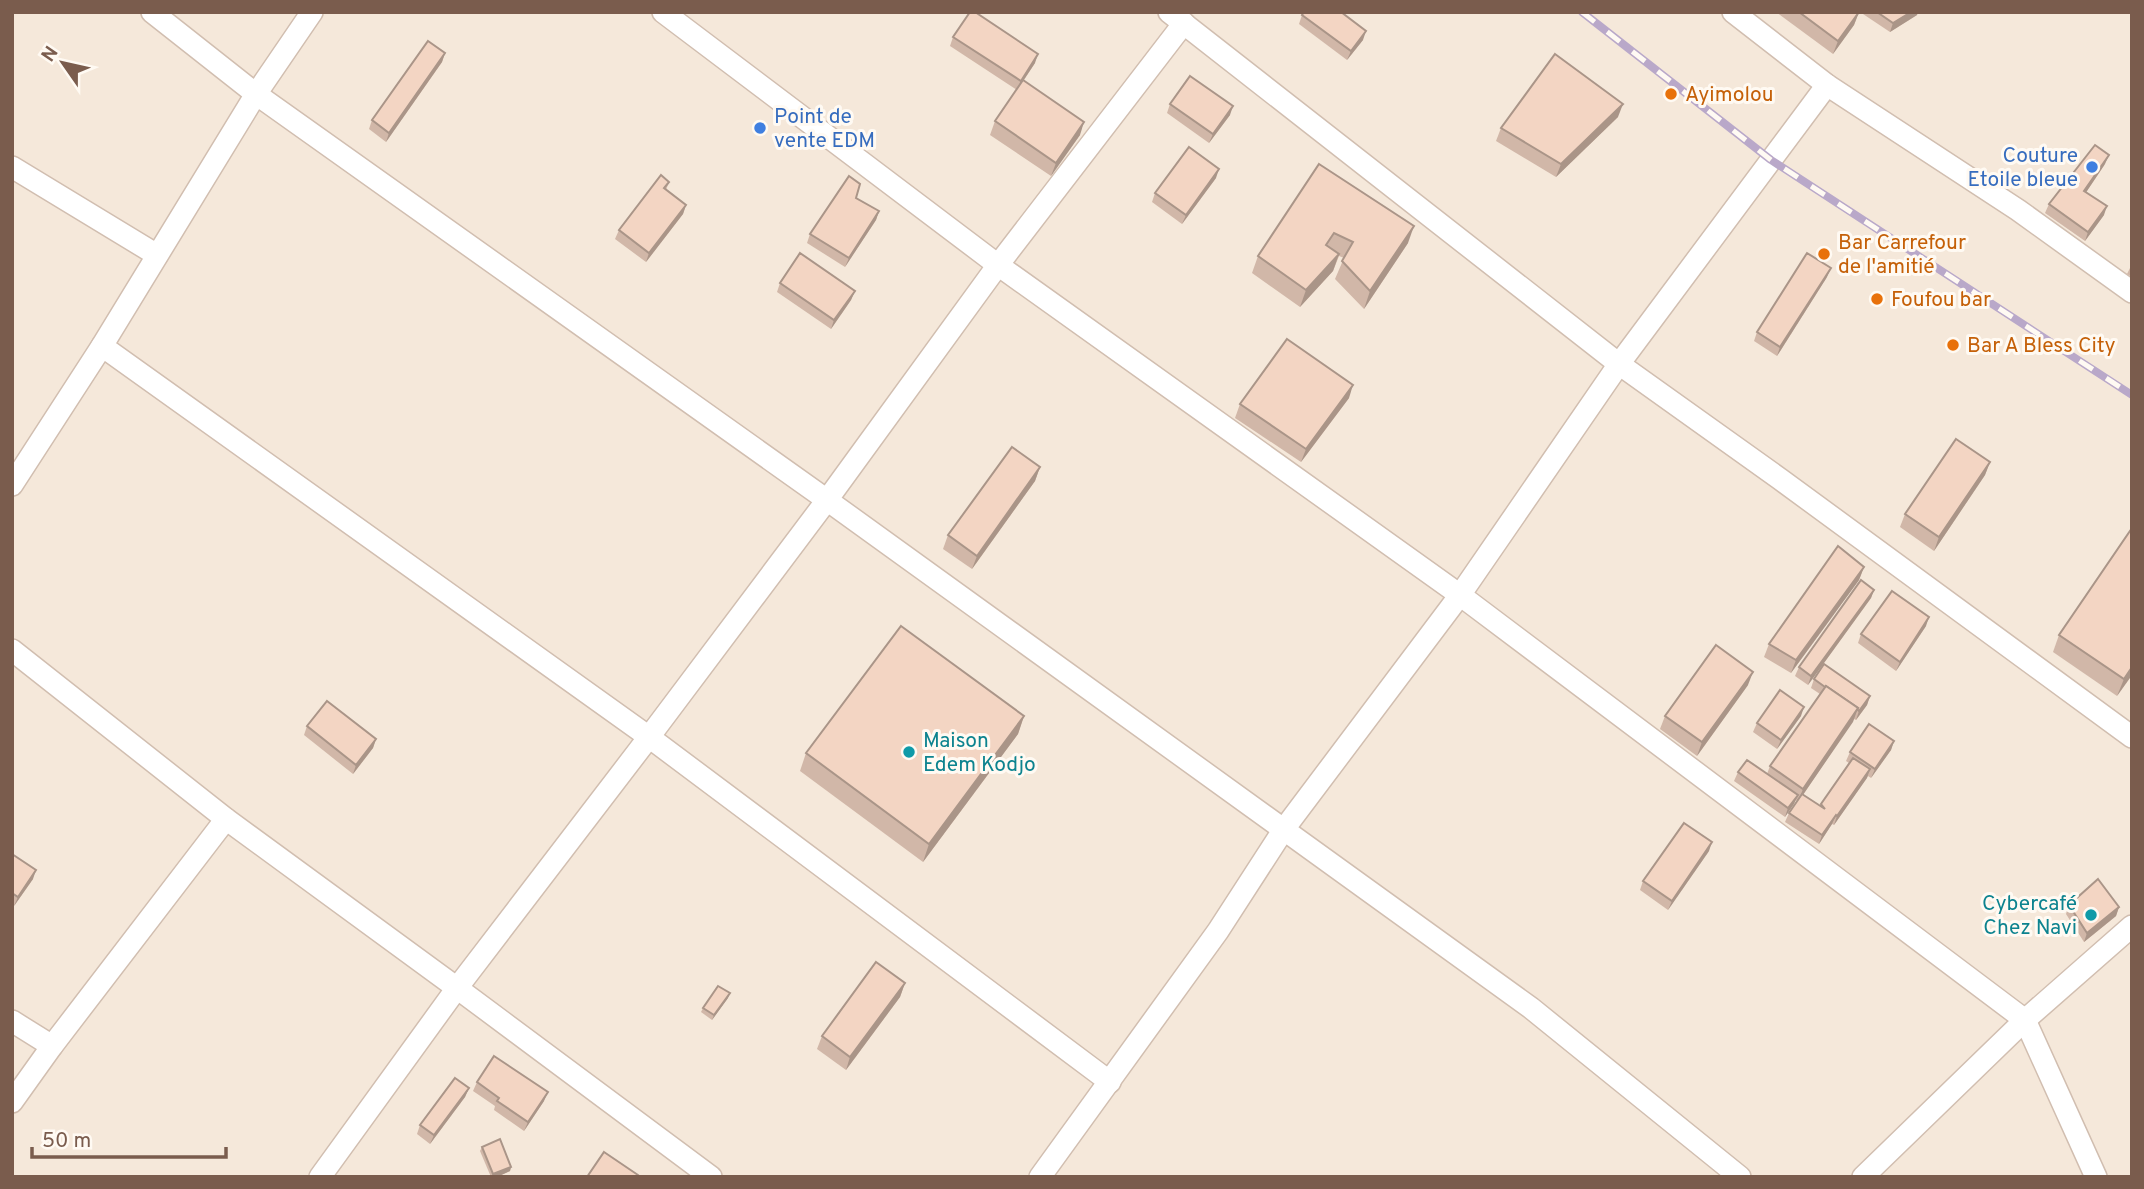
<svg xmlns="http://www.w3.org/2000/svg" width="2144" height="1189" viewBox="0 0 2144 1189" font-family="Overpass,sans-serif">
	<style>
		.residential { fill: #f5e8da }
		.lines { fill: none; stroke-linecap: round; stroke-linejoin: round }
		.minor-casing { stroke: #d1beb0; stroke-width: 24 }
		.minor { stroke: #fff; stroke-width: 21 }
		.rail-casing { stroke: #b9a8c9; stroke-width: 8 }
		.rail { stroke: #fffaf3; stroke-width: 5; stroke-dasharray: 16; stroke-linecap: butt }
		.wall { fill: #d1b7a8 }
		.shaded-wall { fill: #aa9588 }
		.building { fill: #f3d5c3; stroke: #aa9588; stroke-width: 2 }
		.food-dot { fill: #e8710a; stroke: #fffaf3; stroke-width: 2.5 }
		.shop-dot { fill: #3f7fe0; stroke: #fffaf3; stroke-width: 2.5 }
		.culture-dot { fill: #0f9aa8; stroke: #fffaf3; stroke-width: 2.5 }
		.labels { text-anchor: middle; stroke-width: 6; stroke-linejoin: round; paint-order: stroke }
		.food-label { font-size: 21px; fill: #c56008; stroke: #fffaf3; text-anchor: start }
		.shop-label { font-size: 21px; fill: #366cbe; stroke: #fffaf3; text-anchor: start }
		.culture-label { font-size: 21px; fill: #0d838f; stroke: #fffaf3; text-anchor: start }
	</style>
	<rect width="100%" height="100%" fill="#fdf6ec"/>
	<rect class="residential" x="12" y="12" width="2120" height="1165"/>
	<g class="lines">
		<defs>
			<g id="minor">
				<polyline points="152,12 256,94 827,500 1531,1008 1740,1177"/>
				<polyline points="663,12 998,265 1460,595 2025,1020 2096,1177"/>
				<polyline points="1169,12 1619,364 1780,479 2132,737"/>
				<polyline points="1733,12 1827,85 2018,210 2132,292"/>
				<polyline points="12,167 157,255"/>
				<polyline points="102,346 649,737 1110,1082"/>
				<polyline points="12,485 102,346 256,94 312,12"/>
				<polyline points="12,650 226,819 457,988 711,1177"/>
				<polyline points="12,1021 52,1046"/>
				<polyline points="12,1102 52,1046 226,819"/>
				<polyline points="320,1177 457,988 649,737 827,500 998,265 1184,23"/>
				<polyline points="1040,1177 1218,931 1284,829 1460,595 1619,364 1827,85"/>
				<polyline points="1863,1177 2025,1020 2132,926"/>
			</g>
		</defs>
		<use href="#minor" class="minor-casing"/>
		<use href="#minor" class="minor"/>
		<defs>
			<polyline id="rail" points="1582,12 1771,160 2132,395"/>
		</defs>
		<use href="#rail" class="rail-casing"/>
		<use href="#rail" class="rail"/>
	</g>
	<g class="wall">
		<polygon points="1776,12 1859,12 1854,25 1833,54"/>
		<polygon points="1860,12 1918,12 1917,15 1890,32"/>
		<polygon points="1302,15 1363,40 1347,60 1299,24"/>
		<polygon points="953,37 1035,63 1024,80 1080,135 1051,176 990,135 995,121 1017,90 950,46"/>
		<polygon points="445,53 442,62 386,142 369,129 372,120"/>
		<polygon points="1170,104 1230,115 1209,143 1167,113"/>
		<polygon points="1618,117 1556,177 1496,141 1501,128"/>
		<polygon points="1319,164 1408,243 1364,309 1335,279 1344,258 1339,256 1333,271 1300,307 1252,273 1258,256"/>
		<polygon points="2105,164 2086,192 2104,215 2085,241 2045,213 2049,204"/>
		<polygon points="1216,178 1182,224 1152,202 1155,193"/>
		<polygon points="669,182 666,190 686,205 683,214 646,262 615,239 619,230"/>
		<polygon points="856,198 879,211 876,220 845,267 807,243 810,234"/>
		<polygon points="2132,264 2132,277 2127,274"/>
		<polygon points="1827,277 1777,356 1754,341 1757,332"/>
		<polygon points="780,283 855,291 851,300 831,329 777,292"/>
		<polygon points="1349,398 1301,462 1235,418 1240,404"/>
		<polygon points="1990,462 1985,475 1934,551 1900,527 1905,514"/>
		<polygon points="1040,467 1035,481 972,569 943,549 948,535"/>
		<polygon points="1864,567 1859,580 1791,673 1764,657 1769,644"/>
		<polygon points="1874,590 1871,598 1808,685 1795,676 1799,667"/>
		<polygon points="1926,626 1896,671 1858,643 1861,634"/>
		<polygon points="2059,635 2132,675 2117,696 2053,652"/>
		<polygon points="1814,679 1870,696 1867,705 1856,720 1854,719 1803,795 1820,806 1849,763 1846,761 1850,752 1894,741 1891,750 1871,778 1868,776 1834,825 1832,824 1819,844 1785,822 1789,813 1797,801 1796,800 1785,817 1734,781 1738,772 1767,774 1770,766 1820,694 1811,688"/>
		<polygon points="1748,685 1697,756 1660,729 1665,716"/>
		<polygon points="1024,716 1018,734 923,862 800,771 806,753"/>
		<polygon points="1801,716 1777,749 1753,732 1757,723"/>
		<polygon points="307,726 376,739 373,748 353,774 304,735"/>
		<polygon points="1709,851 1668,910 1640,890 1643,881"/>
		<polygon points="12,854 33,879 14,906 12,904"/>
		<polygon points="2069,905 2119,907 2116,916 2084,942 2066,914"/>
		<polygon points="905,983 900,997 846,1070 817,1049 822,1036"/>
		<polygon points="728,998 712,1020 701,1012 703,1008"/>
		<polygon points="477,1082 544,1101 524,1131 494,1110 495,1106 473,1091"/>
		<polygon points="469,1088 465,1097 430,1144 417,1134 420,1125"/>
		<polygon points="482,1147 511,1167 510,1171 497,1177 491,1177 480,1151"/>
	</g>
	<g class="shaded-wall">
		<polygon points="1859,12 1854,25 1833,54 1838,41"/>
		<polygon points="1911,12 1918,12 1917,15 1890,32 1893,23"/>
		<polygon points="1366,31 1363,40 1347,60 1351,51"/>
		<polygon points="445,53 442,62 386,142 389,133"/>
		<polygon points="1038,54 1035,63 1017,90 1021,81"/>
		<polygon points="1623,104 1618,117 1556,177 1561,164"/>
		<polygon points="1233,106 1230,115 1209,143 1213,134"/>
		<polygon points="1084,122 1080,135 1051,176 1056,163"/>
		<polygon points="2109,155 2105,164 2081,200 2084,191"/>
		<polygon points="1219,169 1216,178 1182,224 1186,215"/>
		<polygon points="686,205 683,214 646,262 649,253"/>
		<polygon points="2107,206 2104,215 2085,241 2088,232"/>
		<polygon points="879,211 876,220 845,267 849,258"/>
		<polygon points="1414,226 1408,243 1364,309 1370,291"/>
		<polygon points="1339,254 1333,271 1300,307 1306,290"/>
		<polygon points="1831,268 1827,277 1777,356 1780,347"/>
		<polygon points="855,291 851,300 831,329 834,320"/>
		<polygon points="1353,385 1349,398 1301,462 1306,449"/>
		<polygon points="1990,462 1985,475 1934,551 1939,537"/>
		<polygon points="1040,467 1035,481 972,569 977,556"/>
		<polygon points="1864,567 1859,580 1791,673 1796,660"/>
		<polygon points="1874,590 1871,598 1808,685 1811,676"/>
		<polygon points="1929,617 1926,626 1896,671 1900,662"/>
		<polygon points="2132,667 2132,675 2117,696 2124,679"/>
		<polygon points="1753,672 1748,685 1697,756 1702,742"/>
		<polygon points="1870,696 1867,705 1856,720 1859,711"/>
		<polygon points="1804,707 1801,716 1777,749 1781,740"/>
		<polygon points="1858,708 1853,722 1798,802 1803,789"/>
		<polygon points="1024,716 1018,734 923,862 929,844"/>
		<polygon points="376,739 373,748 353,774 356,765"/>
		<polygon points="1894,741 1891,750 1871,778 1875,769"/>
		<polygon points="1870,769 1867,778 1834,825 1837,816"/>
		<polygon points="1798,795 1794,804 1785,817 1788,808"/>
		<polygon points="1836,815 1832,824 1819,844 1822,835"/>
		<polygon points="1712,842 1709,851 1668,910 1672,901"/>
		<polygon points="36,870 33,879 14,906 18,897"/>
		<polygon points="2119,907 2116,916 2084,942 2087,933"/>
		<polygon points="905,983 900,997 846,1070 850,1057"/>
		<polygon points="730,993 728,998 712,1020 714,1015"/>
		<polygon points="469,1088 465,1097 430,1144 434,1135"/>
		<polygon points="548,1092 544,1101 524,1131 528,1122"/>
		<polygon points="511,1167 510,1171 497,1177 492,1177 493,1174"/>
	</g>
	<g class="building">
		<polygon points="970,12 975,12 1038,54 1021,81 953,37"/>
		<polygon points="1304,12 1341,12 1366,31 1351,51 1302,15"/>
		<polygon points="1799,12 1859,12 1838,41"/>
		<polygon points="1877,12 1911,12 1893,23"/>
		<polygon points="428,41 445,53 389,133 372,120"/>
		<polygon points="1555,54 1623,104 1561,164 1501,128"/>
		<polygon points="1190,76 1233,106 1213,134 1170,104"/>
		<polygon points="1023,80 1084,122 1056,163 995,121"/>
		<polygon points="2095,145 2109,155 2084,191 2107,206 2088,232 2049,204"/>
		<polygon points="1189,147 1219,169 1186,215 1155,193"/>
		<polygon points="1319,164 1414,226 1370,291 1342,261 1353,242 1334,233 1326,245 1339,254 1306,290 1258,256"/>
		<polygon points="661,175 669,182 664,188 686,205 649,253 619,230"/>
		<polygon points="849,176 860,184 856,198 879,211 849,258 810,234"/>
		<polygon points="800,253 855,291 834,320 780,283"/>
		<polygon points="1807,253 1831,268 1780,347 1757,332"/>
		<polygon points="1287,339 1353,385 1306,449 1240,404"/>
		<polygon points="1956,439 1990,462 1939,537 1905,514"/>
		<polygon points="1012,447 1040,467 977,556 948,535"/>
		<polygon points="2132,528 2132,667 2124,679 2059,635"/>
		<polygon points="1838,546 1864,567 1796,660 1769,644"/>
		<polygon points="1861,580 1874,590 1811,676 1799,667"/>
		<polygon points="1892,591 1929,617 1900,662 1861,634"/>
		<polygon points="901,626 1024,716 929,844 806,753"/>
		<polygon points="1716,645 1753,672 1702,742 1665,716"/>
		<polygon points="1824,664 1870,696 1859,711 1857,709 1858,708 1826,686 1825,687 1814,679"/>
		<polygon points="1826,686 1858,708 1803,789 1770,766"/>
		<polygon points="1780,690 1804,707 1781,740 1757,723"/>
		<polygon points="327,701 376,739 356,765 307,726"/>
		<polygon points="1869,724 1894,741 1875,769 1850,752"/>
		<polygon points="1853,758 1870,769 1837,816 1836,815 1822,835 1789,813 1802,794 1825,809 1821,804"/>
		<polygon points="1747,760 1798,795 1788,808 1738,772"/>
		<polygon points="1684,823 1712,842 1672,901 1643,881"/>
		<polygon points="12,854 36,870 18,897 12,893"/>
		<polygon points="2098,879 2119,907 2087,933 2069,905"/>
		<polygon points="876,962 905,983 850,1057 822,1036"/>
		<polygon points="718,986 730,993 714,1015 703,1008"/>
		<polygon points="494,1056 548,1092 528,1122 497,1101 499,1098 477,1082"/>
		<polygon points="455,1078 469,1088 434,1135 420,1125"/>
		<polygon points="500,1139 511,1167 493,1174 482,1147"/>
		<polygon points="604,1152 638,1175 637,1177 587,1177"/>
	</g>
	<g class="food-dot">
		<circle cx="1671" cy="94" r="7"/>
		<circle cx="1824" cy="254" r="7"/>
		<circle cx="1877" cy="299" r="7"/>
		<circle cx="1953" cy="345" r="7"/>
	</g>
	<g class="shop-dot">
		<circle cx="760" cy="128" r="7"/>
		<circle cx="2092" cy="167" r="7"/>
	</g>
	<g class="culture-dot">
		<circle cx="909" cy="752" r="7"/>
		<circle cx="2091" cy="915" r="7"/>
	</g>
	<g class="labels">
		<g class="food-label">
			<text x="1685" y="101">Ayimolou</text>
			<text x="1838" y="249">Bar Carrefour<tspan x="1838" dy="24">de l'amitié</tspan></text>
			<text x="1891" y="306">Foufou bar</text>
			<text x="1967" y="352">Bar A Bless City</text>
		</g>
		<g class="shop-label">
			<text x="774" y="123">Point de<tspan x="774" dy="24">vente EDM</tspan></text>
			<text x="2078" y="162" text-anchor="end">Couture<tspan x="2078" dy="24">Etoile bleue</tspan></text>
		</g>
		<g class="culture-label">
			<text x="923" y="747">Maison<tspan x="923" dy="24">Edem Kodjo</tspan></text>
			<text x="2077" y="910" text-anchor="end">Cybercafé<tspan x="2077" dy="24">Chez Navi</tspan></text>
		</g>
	</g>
	<rect width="2144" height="1189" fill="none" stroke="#7a5c4d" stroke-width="28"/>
	<g transform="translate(63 63) rotate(304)" stroke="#fffaf3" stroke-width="5" paint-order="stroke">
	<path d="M0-5L12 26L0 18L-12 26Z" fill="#7a5c4d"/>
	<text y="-10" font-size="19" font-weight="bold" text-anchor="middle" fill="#7a5c4d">N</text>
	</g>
	<path d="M32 1147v10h194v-10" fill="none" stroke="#7a5c4d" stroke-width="3.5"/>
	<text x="42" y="1147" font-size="21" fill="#7a5c4d" stroke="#fffaf3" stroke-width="5" paint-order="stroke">50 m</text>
</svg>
